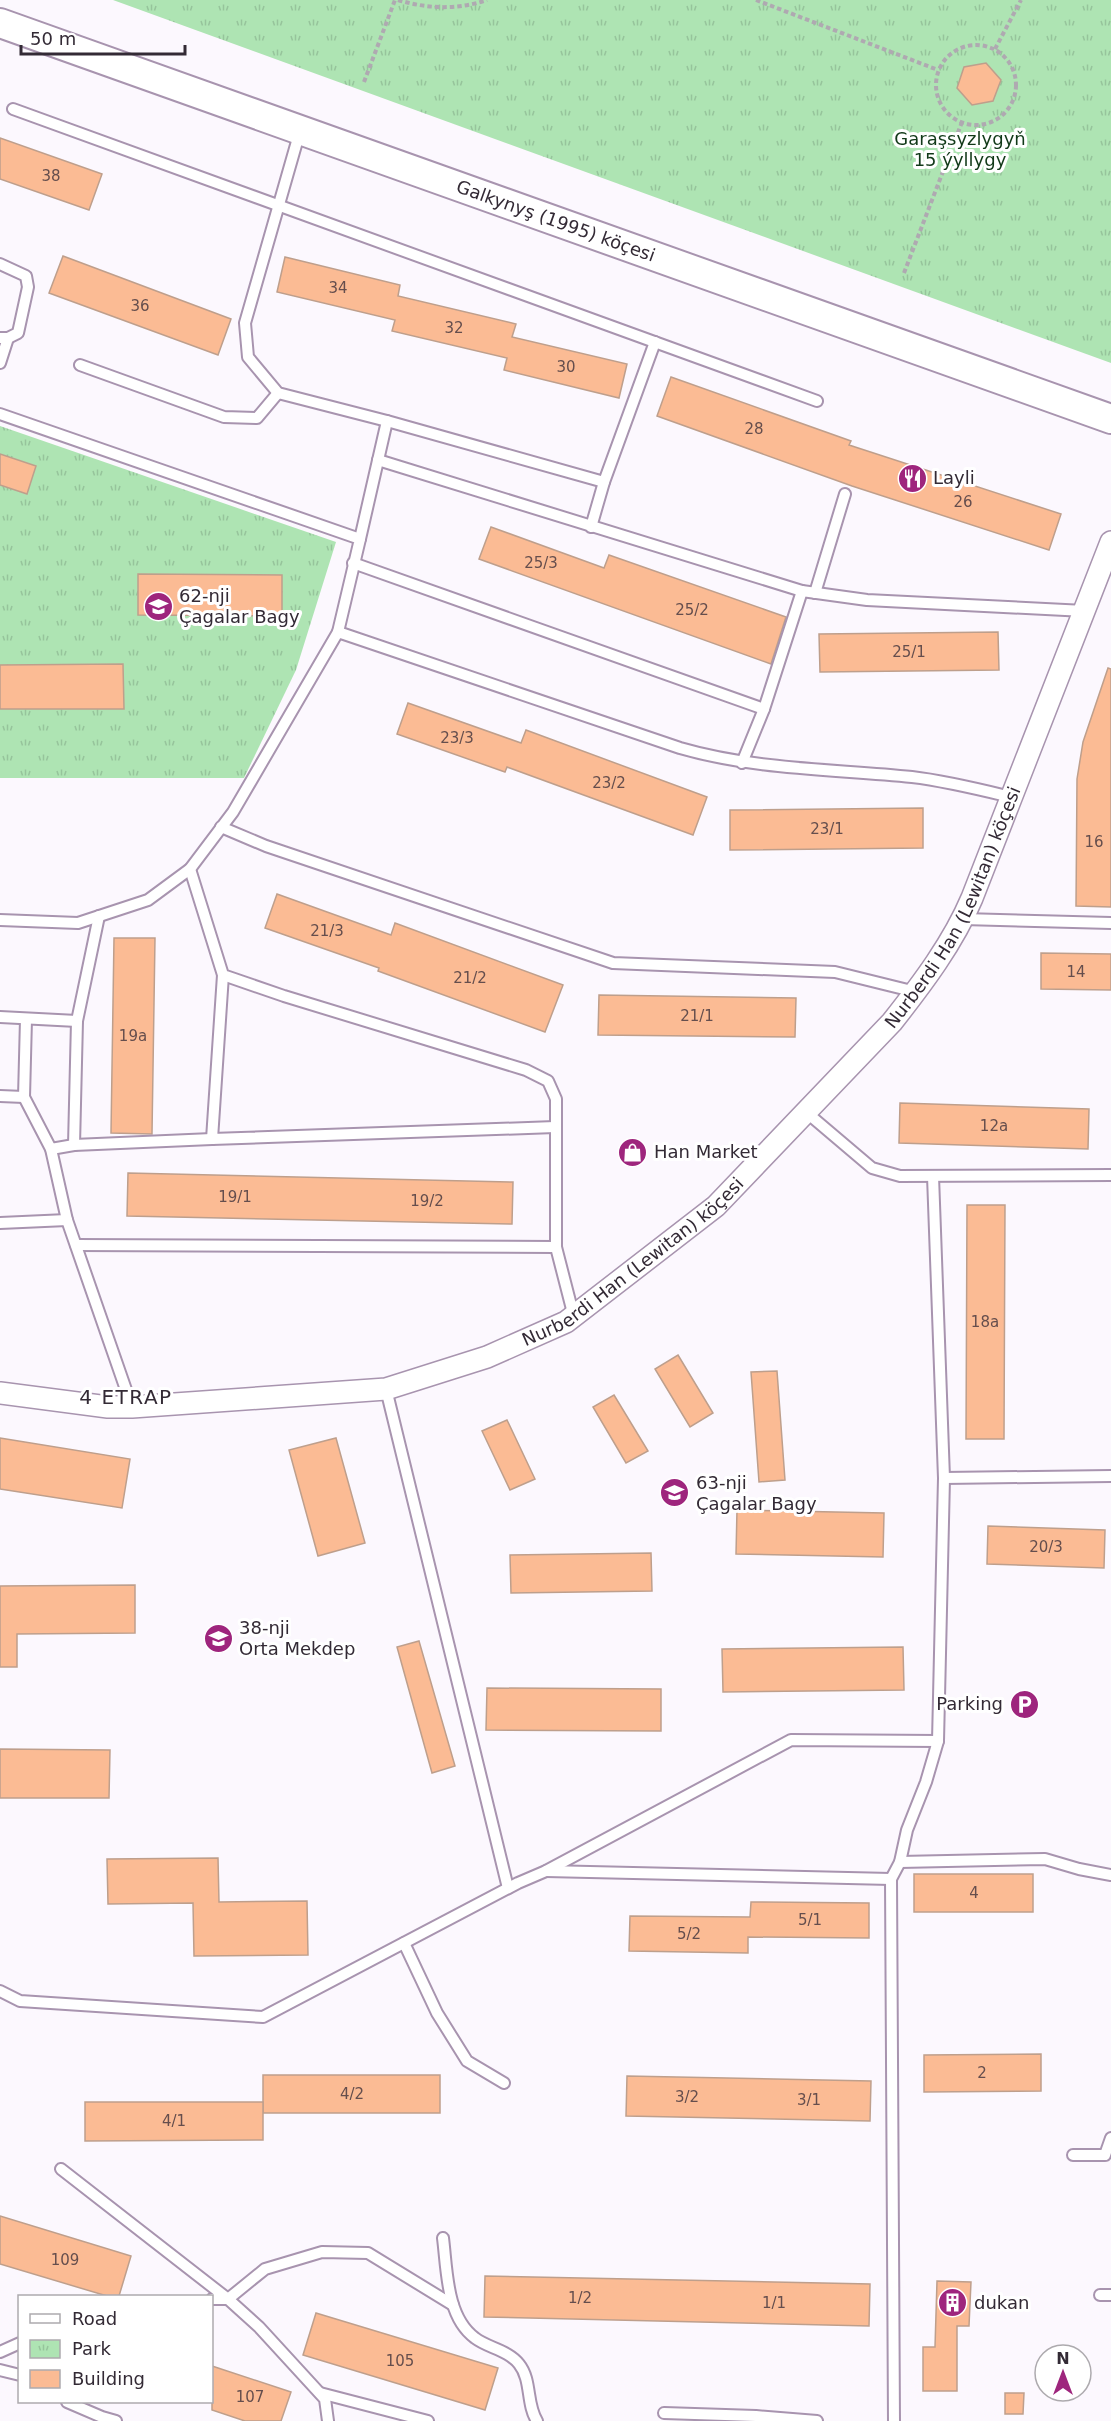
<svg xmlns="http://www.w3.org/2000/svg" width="1111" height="2421" viewBox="0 0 1111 2421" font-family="'DejaVu Sans',sans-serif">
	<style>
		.park { fill: url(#park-tufts) }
		.building { fill: #fbbb94; stroke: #be9f8c; stroke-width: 1.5 }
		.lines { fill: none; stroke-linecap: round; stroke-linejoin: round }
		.service-casing { stroke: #a894af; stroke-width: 14 }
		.minor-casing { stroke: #a894af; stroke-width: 24 }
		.secondary-casing { stroke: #a894af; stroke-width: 32 }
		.path { stroke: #afa9b1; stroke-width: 4; stroke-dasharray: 4.5 3; stroke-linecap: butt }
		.service { stroke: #fff; stroke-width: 10 }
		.minor { stroke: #fff; stroke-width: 21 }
		.secondary { stroke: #fff; stroke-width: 28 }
		.labels { text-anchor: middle; stroke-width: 6; stroke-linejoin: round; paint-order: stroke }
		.number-label { font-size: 15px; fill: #654e4d }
		.park-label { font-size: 18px; fill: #113918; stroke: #fff }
		.street-label { font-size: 18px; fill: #332a35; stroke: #fff }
		.poi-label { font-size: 18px; fill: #332a35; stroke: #fff; text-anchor: start }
		.neighbourhood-label { font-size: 20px; letter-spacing: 1.5px; fill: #332a35; stroke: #fff }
	</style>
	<defs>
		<pattern id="park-tufts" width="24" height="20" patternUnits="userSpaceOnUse" patternTransform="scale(1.5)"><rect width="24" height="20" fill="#aee4b3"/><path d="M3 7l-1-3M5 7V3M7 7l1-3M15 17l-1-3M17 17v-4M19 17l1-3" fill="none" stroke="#96c49b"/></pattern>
	</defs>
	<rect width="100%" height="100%" fill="#fcf8fe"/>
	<g class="park">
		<polygon points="113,0 1111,0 1111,363"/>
		<polygon points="0,426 336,542 296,670 244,778 0,778"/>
	</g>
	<g class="building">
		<polygon points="986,63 1001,80 993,101 972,105 957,88 964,67"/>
		<polygon points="0,138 102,174 89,210 0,179"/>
		<polygon points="63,256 231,319 218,355 49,293"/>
		<polygon points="285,257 400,285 398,296 516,324 512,337 627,364 619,398 504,370 507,358 392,331 395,320 277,292"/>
		<polygon points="671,377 851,441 849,445 1061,514 1049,550 852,486 657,416"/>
		<polygon points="0,454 36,466 27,494 0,485"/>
		<polygon points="491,527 604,568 609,555 786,617 771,664 479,559"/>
		<polygon points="138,574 282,575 282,616 138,615"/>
		<polygon points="998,632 999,670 820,672 819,634"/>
		<polygon points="123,664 124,709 0,709 0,665"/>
		<polygon points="1108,668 1111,669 1111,907 1076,906 1077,779 1083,742"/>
		<polygon points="408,703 521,743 526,730 707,797 693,835 507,767 505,772 397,734"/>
		<polygon points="923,808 923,848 730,850 730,810"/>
		<polygon points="277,894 391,935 395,923 563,985 545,1032 378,971 379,968 265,928"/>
		<polygon points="114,938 155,938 152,1134 111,1133"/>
		<polygon points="1041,953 1111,954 1111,990 1041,989"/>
		<polygon points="599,995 796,998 795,1037 598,1035"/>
		<polygon points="900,1103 1089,1109 1088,1149 899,1143"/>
		<polygon points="128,1173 513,1182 512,1224 127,1216"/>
		<polygon points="967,1205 1005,1205 1004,1439 966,1439"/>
		<polygon points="678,1355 713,1413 690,1427 655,1369"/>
		<polygon points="777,1371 785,1480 759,1482 751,1372"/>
		<polygon points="614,1395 648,1451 626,1463 593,1407"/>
		<polygon points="507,1420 535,1479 510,1490 482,1431"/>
		<polygon points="0,1438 130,1459 122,1508 0,1489"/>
		<polygon points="336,1438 365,1543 318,1556 289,1450"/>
		<polygon points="737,1510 884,1513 883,1557 736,1554"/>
		<polygon points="988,1526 1105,1530 1104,1568 987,1564"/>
		<polygon points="651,1553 652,1591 511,1593 510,1555"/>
		<polygon points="135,1585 135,1633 17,1634 17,1667 0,1667 0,1586"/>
		<polygon points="419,1641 455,1766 432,1773 397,1647"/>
		<polygon points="903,1647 904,1690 723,1692 722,1649"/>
		<polygon points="487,1688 661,1689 661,1731 486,1730"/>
		<polygon points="0,1749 110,1750 109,1798 0,1798"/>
		<polygon points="218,1858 219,1902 307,1901 308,1955 194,1956 193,1903 108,1904 107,1859"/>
		<rect x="914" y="1874" width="119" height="38"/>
		<polygon points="751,1902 869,1903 869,1938 748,1937 748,1953 629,1951 630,1916 750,1917"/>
		<polygon points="1041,2054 1041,2091 924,2092 924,2055"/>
		<rect x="263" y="2075" width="177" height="38"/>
		<polygon points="627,2076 871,2081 870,2121 626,2116"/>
		<polygon points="85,2102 263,2102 263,2140 85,2141"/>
		<polygon points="0,2216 131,2256 119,2296 107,2296 0,2264"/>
		<polygon points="485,2276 870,2284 869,2326 484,2317"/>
		<polygon points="937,2281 971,2282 969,2326 957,2326 957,2391 923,2391 923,2347 935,2347"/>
		<polygon points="316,2313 498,2368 485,2410 303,2355"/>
		<polygon points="212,2366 291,2392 281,2421 245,2421 212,2410"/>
		<polygon points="1005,2393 1024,2393 1023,2414 1005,2414"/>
	</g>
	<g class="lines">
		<defs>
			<g id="service">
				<polyline points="13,109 817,401"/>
				<polyline points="300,131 245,323 248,357 278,393 387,421 604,482"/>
				<polyline points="0,264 26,276 28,287 18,333 8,338 0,338"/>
				<polyline points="0,363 8,338"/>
				<polyline points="80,365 224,417 257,418 278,393"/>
				<polyline points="0,414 360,539 338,632"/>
				<polyline points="378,460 802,591 867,600 1085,611"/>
				<polyline points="591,527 604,482 655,342"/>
				<polyline points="360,539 387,421"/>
				<polyline points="353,563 764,709"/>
				<polyline points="815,593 845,494"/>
				<polyline points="742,763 764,709 802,591"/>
				<polyline points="221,827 266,846 613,963 835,972 916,992"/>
				<polyline points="190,869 223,975 284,996 526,1070 548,1081 556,1099 556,1247 574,1317"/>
				<polyline points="963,919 1111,923"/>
				<path d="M0,920L78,923L148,900L190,869L233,812L338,632L680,748C756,770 834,769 912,777C946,781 978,789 1011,797"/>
				<polyline points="223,975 212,1139 555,1127"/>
				<polyline points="0,1017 77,1021"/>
				<polyline points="26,1019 24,1097 51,1149 67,1220 132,1407"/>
				<polyline points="0,1096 24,1097"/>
				<polyline points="806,1112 872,1168 900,1176 1111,1175"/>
				<polyline points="74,1145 212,1139"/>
				<polyline points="51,1149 74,1145 77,1021 99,916"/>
				<polyline points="0,1223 67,1220"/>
				<polyline points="76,1245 556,1247"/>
				<polyline points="386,1389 508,1888"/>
				<polyline points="944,1478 1111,1476"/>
				<polyline points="900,1862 1045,1859 1079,1869 1111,1875"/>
				<polyline points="546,1871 891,1879"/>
				<polyline points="404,1943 437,2013 467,2061 504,2083"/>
				<polyline points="0,1991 20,2001 263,2017 518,1883 546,1871 791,1740 938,1741"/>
				<polyline points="1073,2155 1105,2155 1111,2138"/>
				<polyline points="61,2169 228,2299 259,2327 325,2399 328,2421"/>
				<path d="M443,2238C447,2269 446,2317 475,2338C488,2348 508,2350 519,2364C532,2380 526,2404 537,2421"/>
				<polyline points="1100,2295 1111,2295"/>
				<polyline points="212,2299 228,2299 265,2269 322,2252 368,2253 453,2305"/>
				<polyline points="0,2352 20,2343"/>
				<polyline points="0,2370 20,2375"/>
				<polyline points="320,2393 428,2421"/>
				<polyline points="67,2402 102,2417 116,2421"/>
				<polyline points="664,2413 756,2416 817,2421"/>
				<polyline points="894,2421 891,1879 900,1862 907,1830 926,1782 938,1741 944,1478 933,1176"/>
			</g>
			<g id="minor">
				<path id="s1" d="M0,1393L108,1407H132L386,1389L487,1357L566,1322L716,1206L892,1022C922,984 953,943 972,898L1111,542"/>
			</g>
			<g id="secondary">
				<path id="s2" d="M0,23L1111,419"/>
			</g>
		</defs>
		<use href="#service" class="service-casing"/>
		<use href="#minor" class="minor-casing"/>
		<use href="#secondary" class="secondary-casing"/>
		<g class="path">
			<path d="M398,0C428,9 457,10 487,0"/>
			<polyline points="756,0 938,70"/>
			<circle cx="976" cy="85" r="40"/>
			<polyline points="995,49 1021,0"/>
			<polyline points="364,82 395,0"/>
			<polyline points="904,273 962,122"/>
		</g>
		<use href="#service" class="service"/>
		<use href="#minor" class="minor"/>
		<use href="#secondary" class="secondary"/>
	</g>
	<defs>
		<symbol id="restaurant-disc" viewBox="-11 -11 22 22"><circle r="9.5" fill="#9e257d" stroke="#fff"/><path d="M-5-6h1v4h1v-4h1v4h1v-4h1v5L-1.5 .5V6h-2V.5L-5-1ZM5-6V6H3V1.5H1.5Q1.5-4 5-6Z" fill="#fff"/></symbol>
		<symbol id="school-disc" viewBox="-11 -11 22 22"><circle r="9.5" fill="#9e257d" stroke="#fff"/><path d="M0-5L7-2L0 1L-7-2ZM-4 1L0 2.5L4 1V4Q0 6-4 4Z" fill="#fff"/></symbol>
		<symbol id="shop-disc" viewBox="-11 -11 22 22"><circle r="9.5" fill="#9e257d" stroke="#fff"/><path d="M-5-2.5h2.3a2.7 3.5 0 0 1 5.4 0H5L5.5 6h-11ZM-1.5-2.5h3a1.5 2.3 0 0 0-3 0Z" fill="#fff"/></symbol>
		<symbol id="parking-disc" viewBox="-11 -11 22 22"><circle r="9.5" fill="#9e257d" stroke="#fff"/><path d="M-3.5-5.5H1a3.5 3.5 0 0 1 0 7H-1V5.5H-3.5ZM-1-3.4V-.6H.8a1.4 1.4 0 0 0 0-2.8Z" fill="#fff"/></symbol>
		<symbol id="building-disc" viewBox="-11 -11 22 22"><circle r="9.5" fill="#9e257d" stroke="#fff"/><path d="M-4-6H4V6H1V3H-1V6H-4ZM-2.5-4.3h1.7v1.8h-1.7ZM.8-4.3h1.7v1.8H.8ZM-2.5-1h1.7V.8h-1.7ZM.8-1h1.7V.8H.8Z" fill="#fff"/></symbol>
	</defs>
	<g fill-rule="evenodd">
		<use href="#restaurant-disc" x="896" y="462" width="33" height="33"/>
		<use href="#school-disc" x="142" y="590" width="33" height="33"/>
		<use href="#shop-disc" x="616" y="1136" width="33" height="33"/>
		<use href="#school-disc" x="658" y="1476" width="33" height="33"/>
		<use href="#school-disc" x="202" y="1622" width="33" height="33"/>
		<use href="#parking-disc" x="1008" y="1688" width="33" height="33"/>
		<use href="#building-disc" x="936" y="2286" width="33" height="33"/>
	</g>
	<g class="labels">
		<g class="number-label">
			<text x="51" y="181">38</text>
			<text x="338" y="293">34</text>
			<text x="140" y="311">36</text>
			<text x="454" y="333">32</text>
			<text x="566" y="372">30</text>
			<text x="754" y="434">28</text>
			<text x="963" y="507">26</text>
			<text x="541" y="568">25/3</text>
			<text x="692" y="615">25/2</text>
			<text x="909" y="657">25/1</text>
			<text x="457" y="743">23/3</text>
			<text x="609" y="788">23/2</text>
			<text x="827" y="834">23/1</text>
			<text x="1094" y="847">16</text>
			<text x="327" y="936">21/3</text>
			<text x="1076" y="977">14</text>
			<text x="470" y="983">21/2</text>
			<text x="697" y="1021">21/1</text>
			<text x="133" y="1041">19a</text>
			<text x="994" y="1131">12a</text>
			<text x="235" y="1202">19/1</text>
			<text x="427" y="1206">19/2</text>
			<text x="985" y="1327">18a</text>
			<text x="1046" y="1552">20/3</text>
			<text x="974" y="1898">4</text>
			<text x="810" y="1925">5/1</text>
			<text x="689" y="1939">5/2</text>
			<text x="982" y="2078">2</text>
			<text x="352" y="2099">4/2</text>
			<text x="687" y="2102">3/2</text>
			<text x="809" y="2105">3/1</text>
			<text x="174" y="2126">4/1</text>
			<text x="65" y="2265">109</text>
			<text x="580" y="2303">1/2</text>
			<text x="774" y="2308">1/1</text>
			<text x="400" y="2366">105</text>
			<text x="250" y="2402">107</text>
		</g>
		<g class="park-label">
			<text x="960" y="145">Garaşsyzlygyň<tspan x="960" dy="21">15 ýyllygy</tspan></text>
		</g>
		<g class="street-label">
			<text dy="6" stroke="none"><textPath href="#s2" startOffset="590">Galkynyş (1995) köçesi</textPath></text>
			<text dy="6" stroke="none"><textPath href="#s1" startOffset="1155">Nurberdi Han (Lewitan) köçesi</textPath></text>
			<text dy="6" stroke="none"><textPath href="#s1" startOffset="669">Nurberdi Han (Lewitan) köçesi</textPath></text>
		</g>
		<g class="poi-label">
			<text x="933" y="484">Layli</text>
			<text x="179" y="602">62-nji<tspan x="179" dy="21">Çagalar Bagy</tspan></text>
			<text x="654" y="1158">Han Market</text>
			<text x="696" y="1489">63-nji<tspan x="696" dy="21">Çagalar Bagy</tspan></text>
			<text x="239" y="1634">38-nji<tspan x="239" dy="21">Orta Mekdep</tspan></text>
			<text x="1003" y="1710" text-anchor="end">Parking</text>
			<text x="974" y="2309">dukan</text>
		</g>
		<g class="neighbourhood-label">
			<text x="126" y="1404">4 ETRAP</text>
		</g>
	</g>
	<rect x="18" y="2295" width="195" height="108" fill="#ffffff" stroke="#adaaae" stroke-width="1.5"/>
	<rect x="30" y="2314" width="30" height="9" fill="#ffffff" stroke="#adaaae" stroke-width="1.5"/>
	<text x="72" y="2325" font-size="18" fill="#332a35">Road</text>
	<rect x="30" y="2340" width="30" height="18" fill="url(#park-tufts)" stroke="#adaaae" stroke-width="1.5"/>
	<text x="72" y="2355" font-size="18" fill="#332a35">Park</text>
	<rect x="30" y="2370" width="30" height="18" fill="#fbbb94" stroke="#adaaae" stroke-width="1.5"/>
	<text x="72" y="2385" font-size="18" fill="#332a35">Building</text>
	<g transform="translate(1063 2373)"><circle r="28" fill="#ffffff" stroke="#adaaae" stroke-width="1.5"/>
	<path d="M0-4.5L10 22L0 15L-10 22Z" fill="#9e257d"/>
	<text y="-9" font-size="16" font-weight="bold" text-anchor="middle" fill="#332a35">N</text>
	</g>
	<path d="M21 45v9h164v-9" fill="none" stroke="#332a35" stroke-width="3"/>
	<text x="30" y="45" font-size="18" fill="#332a35" stroke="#ffffff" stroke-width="4.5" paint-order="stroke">50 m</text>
</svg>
